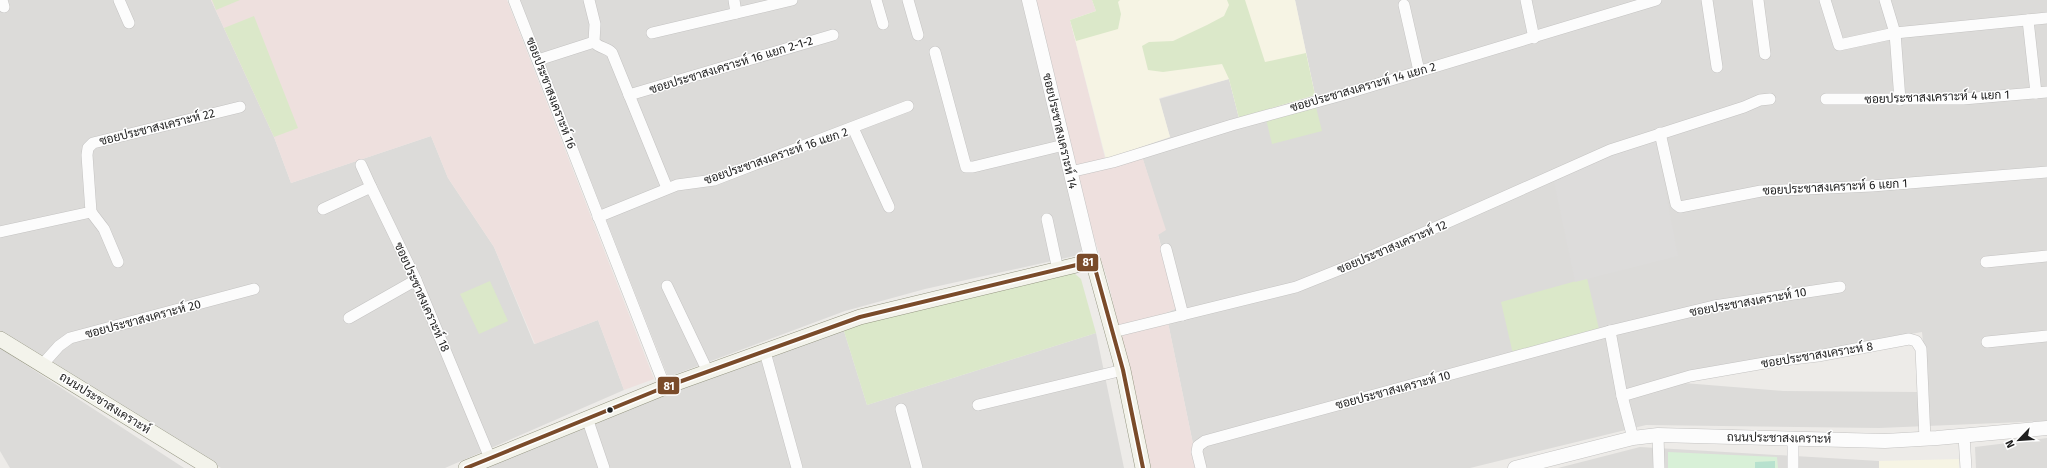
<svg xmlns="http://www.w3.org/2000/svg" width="2047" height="468" viewBox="0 0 2047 468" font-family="'Fira Sans',Sarabun,sans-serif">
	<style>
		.residential { fill: #dcdbd9; fill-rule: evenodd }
		.commercial { fill: #eee0de }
		.education { fill: #f6f4e4 }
		.grass { fill: #dbe8c9 }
		.park { fill: #d8f0d7 }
		.pitch { fill: #b7e1ce }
		.parking { fill: #dddcdb }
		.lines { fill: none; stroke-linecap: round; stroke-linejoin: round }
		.minor-casing { stroke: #c4c3c2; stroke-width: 12 }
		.tertiary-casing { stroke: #c4c3c2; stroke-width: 15 }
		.secondary-casing { stroke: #949581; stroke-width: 16 }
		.minor { stroke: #fcfcfc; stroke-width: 11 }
		.tertiary { stroke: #fcfcfc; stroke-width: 14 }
		.secondary { stroke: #f3f3eb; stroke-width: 15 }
		.bus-1-casing { stroke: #fff; stroke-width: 7 }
		.bus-1 { stroke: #7a4b2a; stroke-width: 4 }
		.bus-dot { fill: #1f1f1f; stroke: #fff; stroke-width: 1.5 }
		.labels { text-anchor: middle; stroke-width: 3; stroke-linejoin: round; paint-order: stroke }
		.street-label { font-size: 12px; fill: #1f1f1f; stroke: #fff }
		.line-badge { stroke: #fff; stroke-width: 1.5 }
		.badge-label { font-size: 11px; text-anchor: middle; font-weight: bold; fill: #fff }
	</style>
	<rect width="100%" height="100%" fill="#edebe8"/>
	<g class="residential">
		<polygon points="0,0 211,0 274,137 291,183 431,136 448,178 494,247 534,344 598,320 624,390 445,468 221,468 0,332"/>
		<polygon points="520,0 1025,0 1084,245 1079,255 925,289 845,311 668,377"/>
		<path d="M1295,0H2047V421L1879,428L1646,425L1470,468H1198L1166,313L1177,308L1158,234L1165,230L1139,147L1170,137L1159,99L1229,79L1239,118L1315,95ZM1922,332L1928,394L1917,392L1783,391L1659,381L1698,371Z"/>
		<polygon points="843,328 867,405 1096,333 1124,468 481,468 659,396"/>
		<polygon points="0,348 184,468 10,468 0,451"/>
		<polygon points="2047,438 2047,468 1976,468 1975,447"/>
		<polygon points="1640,447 1879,461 1879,468 1558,468"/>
	</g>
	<g class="commercial">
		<polygon points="211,0 507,0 654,379 624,390 598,320 535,344 494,247 448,178 431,136 291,183 274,137"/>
		<polygon points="1029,0 1092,0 1096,11 1070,20 1105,158 1139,147 1166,230 1158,235 1177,308 1166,313 1198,468 1151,468 1108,281 1071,166"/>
	</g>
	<g class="education">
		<polygon points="1092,0 1295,0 1315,95 1239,118 1229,79 1159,98 1170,137 1106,159 1070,20 1096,11"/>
		<polygon points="1959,459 1959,468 1879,468 1879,461"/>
	</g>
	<g class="grass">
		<polygon points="212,0 240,0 216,10"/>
		<polygon points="1092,0 1120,0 1118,2 1121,14 1118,29 1076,41 1070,20 1096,11"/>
		<polygon points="1227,0 1245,0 1265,62 1306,53 1315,95 1239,118 1229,79 1222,64 1163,72 1148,70 1142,46 1149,42 1173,41 1207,25 1224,16 1229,5"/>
		<polygon points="254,16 298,128 274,137 224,28"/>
		<polygon points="1316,107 1322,131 1272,144 1266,119"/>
		<polygon points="1074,273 1081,279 1096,333 867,405 843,328"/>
		<polygon points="1587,278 1599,329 1513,354 1501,302"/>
		<polygon points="490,281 508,321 479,334 460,294"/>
	</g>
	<polygon class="park" points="1668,452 1777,457 1778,468 1668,468"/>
	<polygon class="pitch" points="1775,461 1775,468 1755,468 1755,462"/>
	<polygon class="parking" points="1656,141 1678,256 1575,282 1554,182 1612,152"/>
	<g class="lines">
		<defs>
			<g id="minor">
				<polyline points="2,0 4,7"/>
				<polyline points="119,0 129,23"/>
				<polyline points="514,0 665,387"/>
				<path d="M589,0L595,24L594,42C600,49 607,47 612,53L667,188"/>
				<polyline points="734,0 736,13"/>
				<polyline points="876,0 883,24"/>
				<polyline points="908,0 918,35"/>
				<polyline points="1526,0 1534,38"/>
				<polyline points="1707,0 1717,67"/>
				<polyline points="1758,0 1765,54"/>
				<polyline points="1825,0 1839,45 1895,33 2047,18"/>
				<polyline points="1885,0 1895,33 1900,100"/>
				<polyline points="1404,5 1419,71"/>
				<polyline points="2028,20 2036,93"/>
				<polyline points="652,33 792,0"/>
				<polyline points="935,52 966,167 973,167 1064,145"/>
				<polyline points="538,60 594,42"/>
				<polyline points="629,95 833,35"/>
				<polyline points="1826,99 1963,99 2047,92"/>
				<polyline points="853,128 889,207"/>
				<polyline points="1660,133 1676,204 1680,207 1761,191 1872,186 2047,172"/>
				<polyline points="361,165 371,187"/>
				<polyline points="1070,172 1113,162 1232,125 1338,96 1656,0"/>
				<polyline points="323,209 371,187 416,280 490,458"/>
				<polyline points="91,212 104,229 118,262"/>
				<polyline points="598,217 677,185 714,180 908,106"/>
				<polyline points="1047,219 1058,270"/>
				<polyline points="0,232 91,212 87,155 88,148 93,143 240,107"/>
				<polyline points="1166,249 1183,315"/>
				<polyline points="1986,262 2047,256"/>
				<polyline points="667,286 708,372"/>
				<polyline points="349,318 416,280"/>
				<polyline points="1610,331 1622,396 1633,438"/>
				<polyline points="1113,332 1296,287 1356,263 1610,150 1744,107 1760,100 1770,99"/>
				<polyline points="1987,342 2047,336"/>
				<polyline points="765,352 797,468"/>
				<polyline points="42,365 59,346 70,338 254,289"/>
				<polyline points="1622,396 1690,376 1776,361 1818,356 1909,339 1916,341 1921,349 1925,439"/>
				<polyline points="978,405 1123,370"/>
				<polyline points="901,409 917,468"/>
				<polyline points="587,418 604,468"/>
				<polyline points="1658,435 1659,468"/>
				<polyline points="1964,436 1966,468"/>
				<polyline points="1793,438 1793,468"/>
				<polyline points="1201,468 1197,452 1198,446 1205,441 1610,331 1714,306 1840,287"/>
			</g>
			<g id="tertiary">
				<polyline points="1029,0 1092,261"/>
				<polyline points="1515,468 1633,438 1658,435 1885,441 1937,438 2047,428"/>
			</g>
			<g id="secondary">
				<polyline points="0,339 210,468"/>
				<polyline points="466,468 665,387 860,317 1093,261 1123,370 1143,468"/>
			</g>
		</defs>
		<use href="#minor" class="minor-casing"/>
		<use href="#tertiary" class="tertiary-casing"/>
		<use href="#secondary" class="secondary-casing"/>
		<use href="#minor" class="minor"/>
		<use href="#tertiary" class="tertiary"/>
		<use href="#secondary" class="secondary"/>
		<defs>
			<polyline id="bus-1" points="466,468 665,387 860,317 1093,261 1123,370 1143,468"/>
		</defs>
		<use href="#bus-1" class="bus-1-casing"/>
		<use href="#bus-1" class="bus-1"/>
	</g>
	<circle class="bus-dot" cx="610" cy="410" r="3.5"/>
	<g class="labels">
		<g class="street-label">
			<text transform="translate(731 65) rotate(-17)" y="4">ซอยประชาสงเคราะห์ 16 แยก 2-1-2</text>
			<text transform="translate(1363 87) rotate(-16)" y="4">ซอยประชาสงเคราะห์ 14 แยก 2</text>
			<text transform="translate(551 93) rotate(69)" y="4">ซอยประชาสงเคราะห์ 16</text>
			<text transform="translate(1937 97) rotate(-2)" y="4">ซอยประชาสงเคราะห์ 4 แยก 1</text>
			<text transform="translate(157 127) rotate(-14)" y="4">ซอยประชาสงเคราะห์ 22</text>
			<text transform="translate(1060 131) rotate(77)" y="4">ซอยประชาสงเคราะห์ 14</text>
			<text transform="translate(776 156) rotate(-19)" y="4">ซอยประชาสงเคราะห์ 16 แยก 2</text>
			<text transform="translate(1835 187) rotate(-3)" y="4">ซอยประชาสงเคราะห์ 6 แยก 1</text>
			<text transform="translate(1392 247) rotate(-23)" y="4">ซอยประชาสงเคราะห์ 12</text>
			<text transform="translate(422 297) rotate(66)" y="4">ซอยประชาสงเคราะห์ 18</text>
			<text transform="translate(1748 302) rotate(-10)" y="4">ซอยประชาสงเคราะห์ 10</text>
			<text transform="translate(143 319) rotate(-15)" y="4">ซอยประชาสงเคราะห์ 20</text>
			<text transform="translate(1817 355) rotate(-9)" y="4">ซอยประชาสงเคราะห์ 8</text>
			<text transform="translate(1393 390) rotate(-15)" y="4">ซอยประชาสงเคราะห์ 10</text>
			<text transform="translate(105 403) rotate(32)" y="4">ถนนประชาสงเคราะห์</text>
			<text transform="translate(1779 438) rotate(1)" y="4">ถนนประชาสงเคราะห์</text>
		</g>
	</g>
	<g class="line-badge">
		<rect x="1076" y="253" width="23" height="19" rx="4" fill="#7a4b2a"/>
		<rect x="657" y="376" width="23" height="19" rx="4" fill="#7a4b2a"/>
	</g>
	<g class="badge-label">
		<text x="1088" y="266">81</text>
		<text x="669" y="390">81</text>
	</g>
	<g transform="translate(2019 440) rotate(245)" stroke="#ffffff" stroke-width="3" paint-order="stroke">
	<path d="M0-3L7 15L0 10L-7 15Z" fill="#1f1f1f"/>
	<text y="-6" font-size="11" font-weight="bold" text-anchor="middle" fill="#1f1f1f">N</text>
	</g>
</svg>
